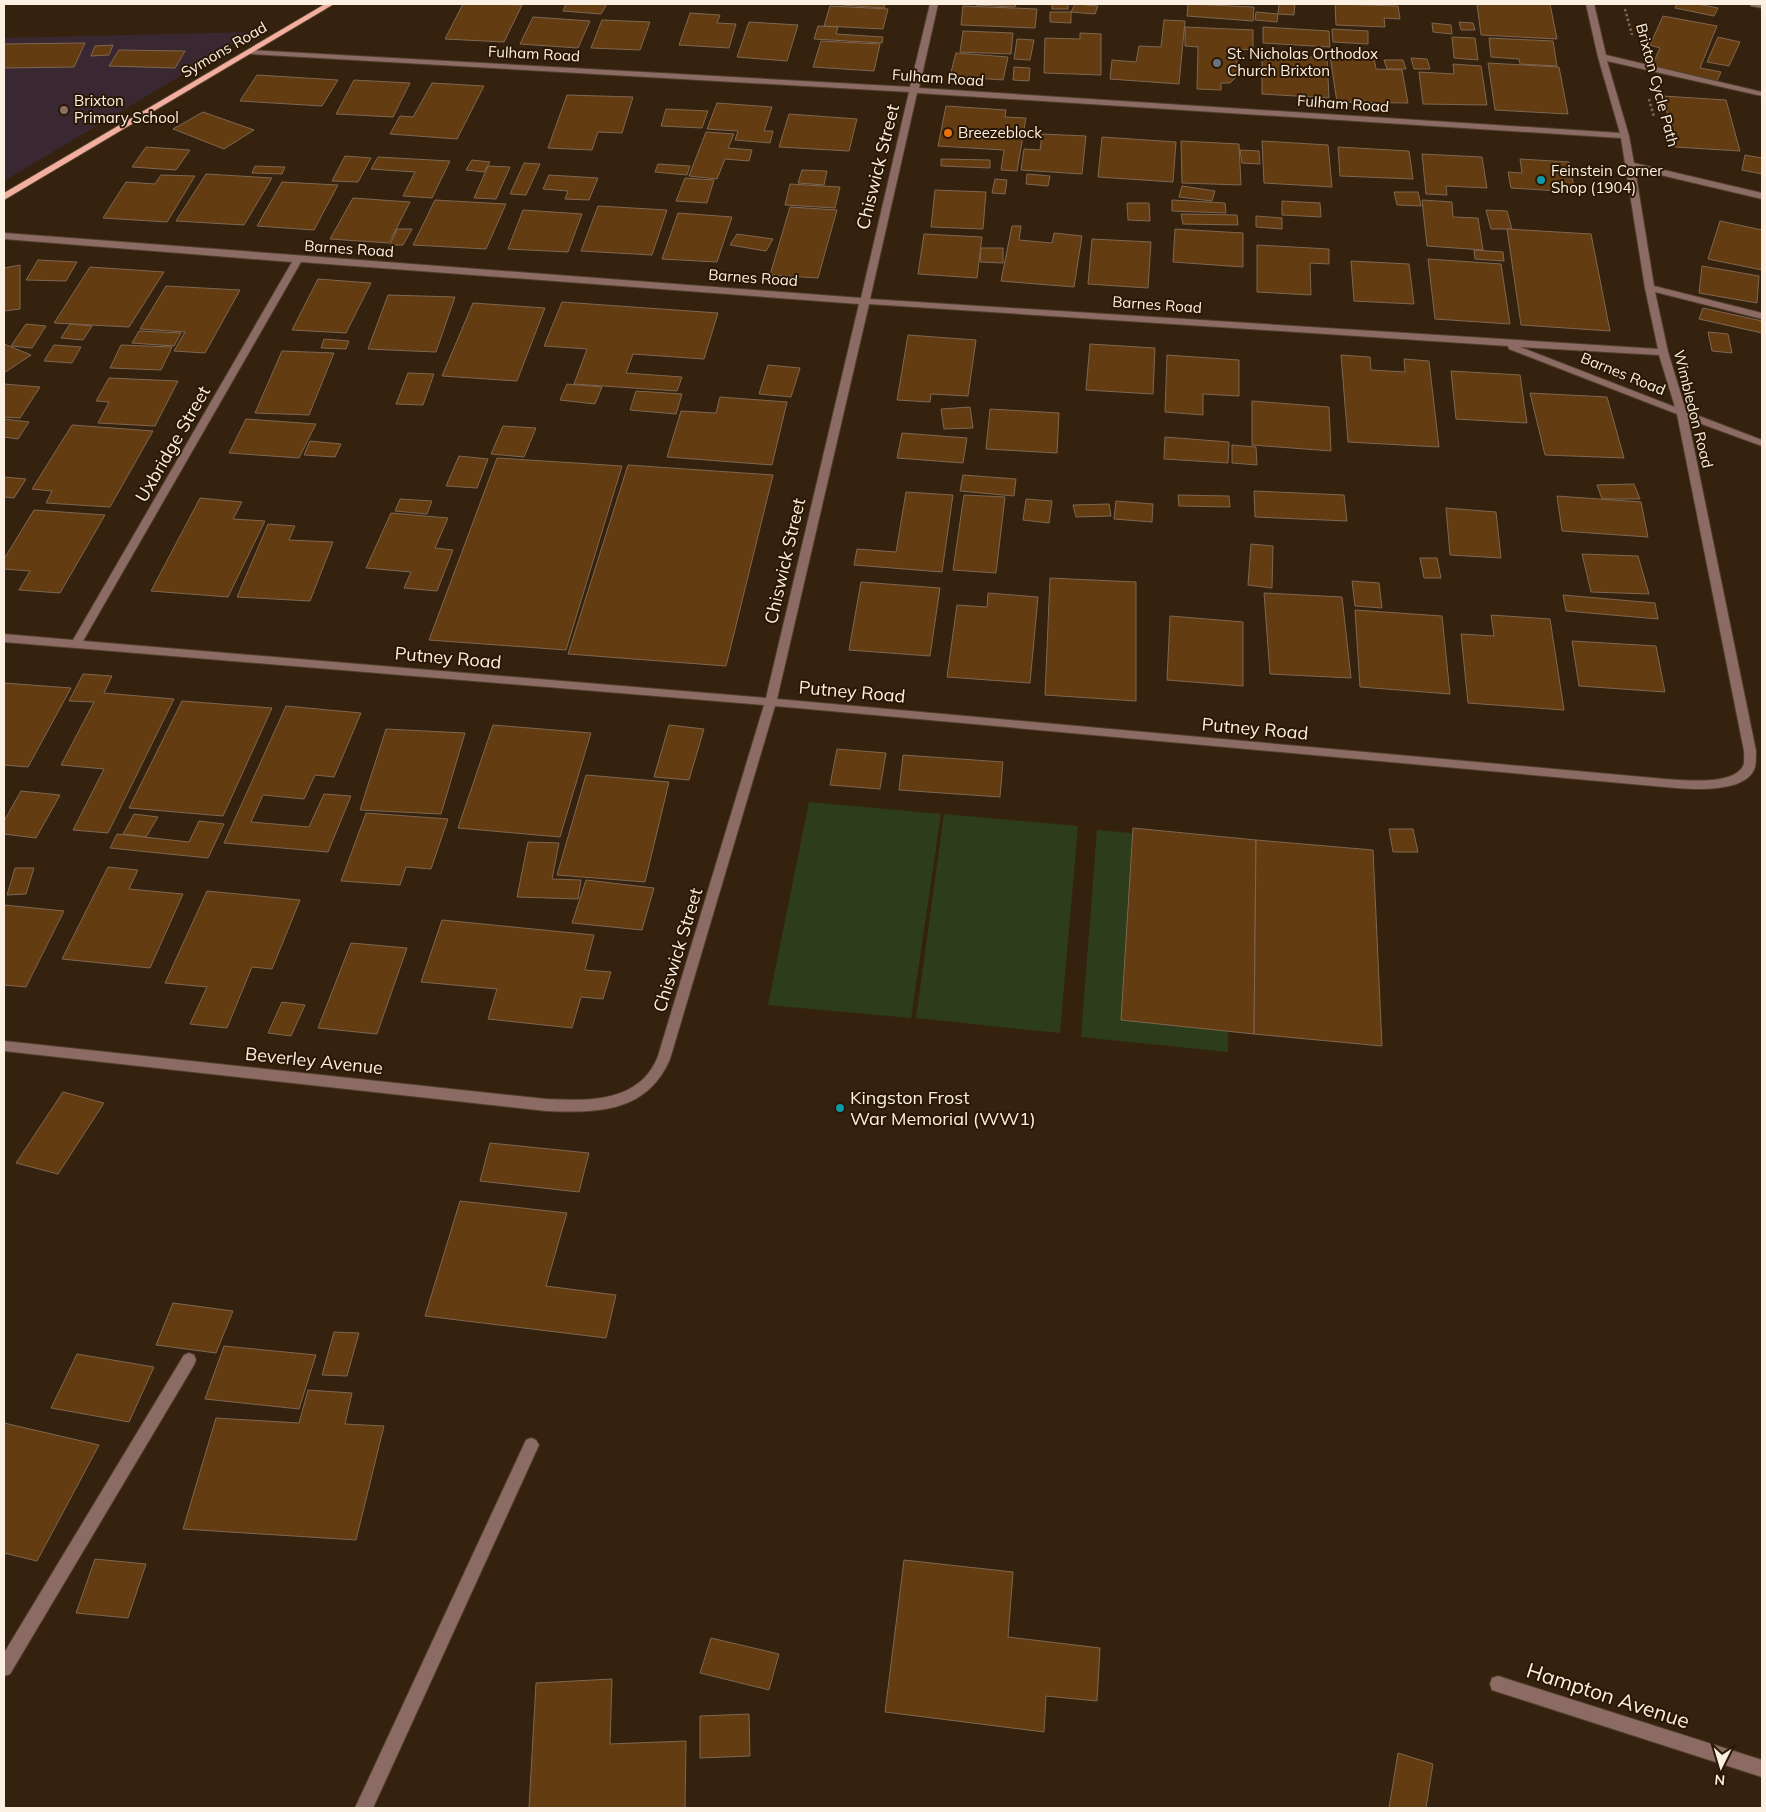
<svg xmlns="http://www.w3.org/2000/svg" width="1766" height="1812" viewBox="0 0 1766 1812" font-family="Mulish,sans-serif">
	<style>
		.education { fill: #392832 }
		.green { fill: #2d3d1b }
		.building { fill: #643c11; stroke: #7e6652 }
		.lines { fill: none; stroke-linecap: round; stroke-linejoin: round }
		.minor-casing { stroke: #513f2c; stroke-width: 2 }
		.major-casing { stroke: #513f2c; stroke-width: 2 }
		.path { stroke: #7a6958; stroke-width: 2.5; stroke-dasharray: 2.5 2.5; stroke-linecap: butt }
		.minor { fill: #8b6b63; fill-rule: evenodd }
		.major { fill: #f2ae9e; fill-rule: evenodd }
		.worship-dot { fill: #6b7280; stroke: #2a1805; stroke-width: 2 }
		.education-dot { fill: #8d6e63; stroke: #2a1805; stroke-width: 2 }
		.food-dot { fill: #e8710a; stroke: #2a1805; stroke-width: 2 }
		.culture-dot { fill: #0f9aa8; stroke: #2a1805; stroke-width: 2 }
		.labels { text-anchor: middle; stroke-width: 4; stroke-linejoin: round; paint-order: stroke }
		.far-street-label { font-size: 15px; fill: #fcf0e3; stroke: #2a1805 }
		.far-poi-label { font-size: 15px; fill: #fcf0e3; stroke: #2a1805; text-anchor: start }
		.street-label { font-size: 18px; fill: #fcf0e3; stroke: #2a1805 }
		.poi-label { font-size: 18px; fill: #fcf0e3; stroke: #2a1805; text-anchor: start }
		.near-street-label { font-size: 21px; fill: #fcf0e3; stroke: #2a1805 }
	</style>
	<rect width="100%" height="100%" fill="#35220e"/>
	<polygon class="education" points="254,32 4,181 4,38"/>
	<g class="green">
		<polygon points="809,802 941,814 911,1018 768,1005"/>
		<polygon points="944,814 1078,826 1060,1033 916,1018"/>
		<polygon points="1097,830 1231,842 1228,1052 1081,1037"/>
	</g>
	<g class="building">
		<polygon points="463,4 492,4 522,5 504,42 445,39"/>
		<polygon points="566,4 607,4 601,14 563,11"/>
		<polygon points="829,4 885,4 884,8"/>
		<polygon points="977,4 1016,4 1015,7 976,5"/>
		<rect x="1052" y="4" width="16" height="5"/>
		<polygon points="1075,4 1076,4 1098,6 1095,14 1071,12"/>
		<polygon points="1188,4 1254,7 1253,21 1187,16"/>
		<polygon points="1279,4 1295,4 1294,15 1278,14"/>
		<polygon points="1335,4 1398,6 1400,19 1384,18 1385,27 1336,25"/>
		<polygon points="1477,4 1550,4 1557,39 1481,35"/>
		<polygon points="1677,4 1697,4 1718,8 1714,16 1675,8"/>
		<polygon points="830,6 888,9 883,29 824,26"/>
		<polygon points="963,6 1037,9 1035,28 961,25"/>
		<polygon points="1050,12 1071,12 1071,23 1050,22"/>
		<polygon points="1256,12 1278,14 1277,22 1255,20"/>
		<polygon points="690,13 720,15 717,23 736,24 729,48 679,45"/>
		<polygon points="1663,16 1717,26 1700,68 1721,72 1717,81 1651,68 1660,48 1650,45"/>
		<polygon points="533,17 590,21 578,48 520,44"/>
		<polygon points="602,20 650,22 640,50 591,48"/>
		<polygon points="1164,20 1185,21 1179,84 1110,79 1112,60 1136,62 1139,46 1161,47"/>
		<polygon points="749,22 798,25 787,61 737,57"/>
		<polygon points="1459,22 1473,23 1475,30 1461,30"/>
		<polygon points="1432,23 1451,25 1452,34 1433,32"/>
		<polygon points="818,26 838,27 836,34 883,37 882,43 814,39"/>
		<polygon points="1185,27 1253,30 1253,50 1237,49 1237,76 1230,83 1221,83 1221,90 1197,89 1198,47 1185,46"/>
		<polygon points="1263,27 1329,31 1330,47 1263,43"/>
		<polygon points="1332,29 1368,31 1368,44 1333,42"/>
		<polygon points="963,31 1013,33 1011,54 960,52"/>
		<polygon points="1080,33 1101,34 1101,75 1044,73 1045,38 1080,39"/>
		<polygon points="1452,37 1475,38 1478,60 1454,58"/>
		<polygon points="1718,37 1740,42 1729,66 1707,62"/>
		<polygon points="1489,38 1553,41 1557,66 1520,64 1519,59 1491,57"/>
		<polygon points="1017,39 1034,40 1030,60 1014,59"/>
		<polygon points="821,41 880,44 874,71 813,67"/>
		<polygon points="85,43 74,67 4,68 4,44"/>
		<polygon points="113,45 109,55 91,56 95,46"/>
		<polygon points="119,50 185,51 175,68 109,66"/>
		<polygon points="956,53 1008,57 1003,80 950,76"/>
		<polygon points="1262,54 1327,58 1329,98 1262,94"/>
		<polygon points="1330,56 1374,58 1376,69 1402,70 1408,103 1337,102"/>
		<polygon points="1411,58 1427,59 1430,69 1414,69"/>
		<polygon points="1384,60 1403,60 1406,69 1387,69"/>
		<polygon points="1488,63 1559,67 1568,114 1495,110"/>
		<polygon points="1453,64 1481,66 1487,105 1423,104 1419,72 1454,74"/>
		<polygon points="1014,67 1030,68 1029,81 1013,80"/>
		<polygon points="257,75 338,80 322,106 240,101"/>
		<polygon points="354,80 410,83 393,117 336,114"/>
		<polygon points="432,83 484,86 457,139 390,134 400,116 413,117"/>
		<polygon points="567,95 633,97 622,133 598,132 592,150 548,148"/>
		<polygon points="1663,96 1726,100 1740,151 1675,147"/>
		<polygon points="717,103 772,107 764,131 773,131 770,143 735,140 738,131 707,129"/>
		<polygon points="946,106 1006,110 1005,117 1026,118 1017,171 1001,170 1004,150 938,146"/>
		<polygon points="666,109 708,111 702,128 661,126"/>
		<polygon points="203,112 254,130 224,149 173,129"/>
		<polygon points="789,114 857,119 849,151 779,147"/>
		<polygon points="706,132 734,134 728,148 752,150 749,161 725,159 717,179 689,176"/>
		<polygon points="1042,134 1086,136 1082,174 1021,170 1024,149 1040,150"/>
		<polygon points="1102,137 1176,142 1173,182 1098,177"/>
		<polygon points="1181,141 1239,144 1241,185 1182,183"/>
		<polygon points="1262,141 1328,145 1332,187 1264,183"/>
		<polygon points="146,147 190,150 176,170 132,167"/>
		<polygon points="1338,147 1409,151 1413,179 1340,176"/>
		<polygon points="1240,150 1259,151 1260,164 1242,163"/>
		<polygon points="1422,154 1482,157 1487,188 1446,186 1447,195 1426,194"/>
		<polygon points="1745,155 1762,158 1762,174 1742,170"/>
		<polygon points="345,156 371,158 358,182 332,181"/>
		<polygon points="378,157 450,161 432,198 403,196 415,172 371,169"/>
		<polygon points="941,159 990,160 990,168 941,166"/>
		<polygon points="1520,159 1569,162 1575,192 1511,188 1508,172 1522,173"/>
		<polygon points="472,160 490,162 484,172 466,170"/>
		<polygon points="524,163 540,164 526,195 510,194"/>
		<polygon points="658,164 690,166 687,175 655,172"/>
		<polygon points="255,166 285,167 282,174 252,173"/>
		<polygon points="488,166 510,167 496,199 474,198"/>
		<polygon points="802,170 827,171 824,185 798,183"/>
		<polygon points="206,174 272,178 244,225 176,221"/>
		<polygon points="1027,174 1050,176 1048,186 1026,184"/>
		<polygon points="161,175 195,176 167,222 103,218 126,182 155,184"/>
		<polygon points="549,175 598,178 589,200 565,199 568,191 543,189"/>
		<polygon points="685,178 714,180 707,203 676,201"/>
		<polygon points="995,179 1007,180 1005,194 992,193"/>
		<polygon points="282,182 338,185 314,230 257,226"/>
		<polygon points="790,184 840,187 835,208 785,205"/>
		<polygon points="1182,186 1215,191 1212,201 1179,197"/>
		<polygon points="935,190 986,192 983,229 931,227"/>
		<polygon points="1394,192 1418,192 1421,206 1397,205"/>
		<polygon points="353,198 410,202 389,243 330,239"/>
		<polygon points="435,200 506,204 486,249 413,245"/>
		<polygon points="1172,200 1225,203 1226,213 1172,211"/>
		<polygon points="1422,200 1452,202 1453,217 1478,218 1483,250 1427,246"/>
		<polygon points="1282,201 1320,203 1321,217 1282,215"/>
		<polygon points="1127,203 1149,203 1150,221 1128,220"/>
		<polygon points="598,206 667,210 652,255 581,251"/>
		<polygon points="790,207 837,210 818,278 770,275"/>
		<polygon points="523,210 582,214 568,252 508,249"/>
		<polygon points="1486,210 1507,211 1512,229 1491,229"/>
		<polygon points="678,213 732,217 717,262 662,259"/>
		<polygon points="1181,214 1237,215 1238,225 1183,224"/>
		<polygon points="1256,216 1282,218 1282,229 1256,227"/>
		<polygon points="1720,221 1762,230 1762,270 1708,259"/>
		<polygon points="1012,226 1021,226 1019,240 1052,243 1054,233 1082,236 1074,287 1001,281"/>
		<polygon points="397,229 412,229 403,245 390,245"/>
		<polygon points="1175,229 1243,233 1243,267 1173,262"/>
		<polygon points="1507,229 1591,234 1610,331 1521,325"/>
		<polygon points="737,234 773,239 766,251 730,245"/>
		<polygon points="924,234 982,237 977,278 918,274"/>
		<polygon points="1092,239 1151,242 1148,288 1088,284"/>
		<polygon points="1257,245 1329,249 1329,264 1310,263 1311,295 1257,292"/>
		<polygon points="981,248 1003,248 1003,263 980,262"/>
		<polygon points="1474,250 1503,252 1504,261 1475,259"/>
		<polygon points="1428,259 1501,264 1510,324 1435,319"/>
		<polygon points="38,260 77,262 66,281 26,280"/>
		<polygon points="1351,261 1409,264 1414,304 1354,301"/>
		<polygon points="20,265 20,309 4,311 4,268"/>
		<polygon points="1702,266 1759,276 1757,303 1699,293"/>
		<polygon points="90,267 164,272 129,327 54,323"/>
		<polygon points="318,279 371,283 346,333 292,330"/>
		<polygon points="166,286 240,290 205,353 174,351 185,332 140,329"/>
		<polygon points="388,295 455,297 436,352 368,349"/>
		<polygon points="562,302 718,313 704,359 633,354 626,373 682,377 677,391 574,384 587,349 544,346"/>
		<polygon points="473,303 545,308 517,381 442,376"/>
		<polygon points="1703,308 1762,321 1762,333 1699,319"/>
		<polygon points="26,324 46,326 32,348 11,346"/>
		<polygon points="70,324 92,326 83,340 61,338"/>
		<polygon points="139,331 181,333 174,346 132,343"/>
		<polygon points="1708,332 1728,334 1732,353 1712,351"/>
		<polygon points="908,335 976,340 968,396 931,394 930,402 897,400"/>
		<polygon points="324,339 349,341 346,349 321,348"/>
		<polygon points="4,344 31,355 4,373"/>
		<polygon points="1090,344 1155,348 1153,394 1086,390"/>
		<polygon points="54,345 81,347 72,363 44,361"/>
		<polygon points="121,345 172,347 161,370 110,368"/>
		<polygon points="282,351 334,353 309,415 255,413"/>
		<polygon points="1167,355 1239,360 1239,396 1203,394 1203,415 1165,412"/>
		<polygon points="1341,355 1370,357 1371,370 1405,372 1404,359 1429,361 1439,447 1348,442"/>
		<polygon points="768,365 800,368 791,397 759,394"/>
		<polygon points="1451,371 1520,375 1527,423 1456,419"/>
		<polygon points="408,373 434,374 423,405 396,404"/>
		<polygon points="109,378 178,381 155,426 98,423 109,402 96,401"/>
		<polygon points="4,384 40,387 20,418 4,417"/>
		<polygon points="567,384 602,387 595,404 560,400"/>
		<polygon points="636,391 682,394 676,414 630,410"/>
		<polygon points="1530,393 1607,397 1624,458 1545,455"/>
		<polygon points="720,397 787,402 772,465 667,457 681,411 716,413"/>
		<polygon points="1252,401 1329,407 1331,451 1252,445"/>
		<polygon points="970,407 973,428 944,429 941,409"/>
		<polygon points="990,409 1059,413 1057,453 986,449"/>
		<polygon points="4,419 29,422 18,439 4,437"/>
		<polygon points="246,419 316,424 299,458 229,453"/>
		<polygon points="72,425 153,431 110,507 46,503 52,491 32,489"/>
		<polygon points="503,426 536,428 524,457 491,454"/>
		<polygon points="902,433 967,438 963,463 897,458"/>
		<polygon points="1165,437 1229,442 1228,463 1164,459"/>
		<polygon points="310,441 341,444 335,457 304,455"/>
		<polygon points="1232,445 1256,447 1257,465 1232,463"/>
		<polygon points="459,456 488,459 477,488 446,486"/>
		<polygon points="497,458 622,466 566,650 429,640"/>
		<polygon points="628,465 773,475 726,666 568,654"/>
		<polygon points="963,475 1016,479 1014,496 960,491"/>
		<polygon points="4,477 26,479 14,498 4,497"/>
		<polygon points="1634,484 1640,499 1602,499 1597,485"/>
		<polygon points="1254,491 1344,495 1347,521 1255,517"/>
		<polygon points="906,492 953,495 942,572 854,565 857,549 896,552"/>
		<polygon points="964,495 1005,497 996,573 953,570"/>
		<polygon points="1178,495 1229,496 1230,507 1179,506"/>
		<polygon points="1557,496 1641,502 1648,537 1562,531"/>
		<polygon points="200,498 242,502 233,519 265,521 228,597 151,591"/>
		<polygon points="400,499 432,501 427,514 395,511"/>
		<polygon points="1026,499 1052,501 1049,523 1023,520"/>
		<polygon points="1116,501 1153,504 1152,522 1114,519"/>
		<polygon points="1109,504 1111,516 1076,517 1073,505"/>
		<polygon points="1446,508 1496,512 1501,558 1450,555"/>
		<polygon points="34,510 105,515 60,593 19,590 30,571 4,569 4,559"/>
		<polygon points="391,513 448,518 435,548 453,550 437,591 404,588 411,572 366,568"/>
		<polygon points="268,524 295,526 289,540 333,542 310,601 237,597"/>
		<polygon points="1251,544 1273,546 1272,588 1248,585"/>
		<polygon points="1582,554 1638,556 1649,594 1591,592"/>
		<polygon points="1420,558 1437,558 1441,578 1424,578"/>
		<polygon points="1050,578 1136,582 1136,701 1045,695"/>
		<polygon points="1352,581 1379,583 1382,608 1355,606"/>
		<polygon points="861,582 940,588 930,656 849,650"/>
		<polygon points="988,593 1038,597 1030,683 947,677 957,605 987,607"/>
		<polygon points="1264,593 1342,597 1351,678 1270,674"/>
		<polygon points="1563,595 1655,603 1658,619 1566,611"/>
		<polygon points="1355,610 1442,616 1450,694 1360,687"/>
		<polygon points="1491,615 1550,619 1564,710 1468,703 1461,634 1494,636"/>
		<polygon points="1170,616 1243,622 1243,686 1167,680"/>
		<polygon points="1572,641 1656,646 1665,692 1579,686"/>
		<polygon points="83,674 112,676 104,693 174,699 108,833 73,830 104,769 61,765 94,702 69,701"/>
		<polygon points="4,683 71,688 28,767 4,765"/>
		<polygon points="182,701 272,708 223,816 129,808"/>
		<polygon points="286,706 361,713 334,777 315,775 304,799 263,795 251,822 309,827 324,794 351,796 328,852 224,843"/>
		<polygon points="493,725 591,733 560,837 458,828"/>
		<polygon points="669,725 704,729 689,780 654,777"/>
		<polygon points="386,729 465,733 441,814 360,810"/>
		<polygon points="837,749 886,753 880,789 830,785"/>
		<polygon points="903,755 1003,762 1000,797 899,790"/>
		<polygon points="586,775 669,782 645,882 557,875"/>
		<polygon points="21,791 60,795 36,838 4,834 4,821"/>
		<polygon points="366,813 448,819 431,869 406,867 400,885 341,881"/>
		<polygon points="134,814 158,817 146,837 123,834"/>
		<polygon points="199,821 224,824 208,858 110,848 117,834 189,842"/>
		<polygon points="1133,828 1256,840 1254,1034 1121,1020"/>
		<polygon points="1389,829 1413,829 1418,852 1393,852"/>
		<polygon points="1256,840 1373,850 1382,1046 1254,1034"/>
		<polygon points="528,842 559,843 552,879 581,880 578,899 517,897"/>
		<polygon points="108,867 138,870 129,889 183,894 150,968 62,959"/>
		<polygon points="15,868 34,868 26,894 7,895"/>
		<polygon points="586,880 654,888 642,930 572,923"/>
		<polygon points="207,891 300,900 272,969 252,967 227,1028 190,1024 207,987 165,983"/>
		<polygon points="4,905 64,911 26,987 4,985"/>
		<polygon points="442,920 594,935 585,970 611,972 603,999 581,997 572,1028 488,1019 497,989 421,982"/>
		<polygon points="351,943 407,948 377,1034 318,1028"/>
		<polygon points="282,1002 305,1005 291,1036 268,1033"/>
		<polygon points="63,1092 104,1103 58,1174 16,1163"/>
		<polygon points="490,1143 589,1153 579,1192 480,1181"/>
		<polygon points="460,1201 567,1213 546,1286 616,1295 606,1338 425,1316"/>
		<polygon points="173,1303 233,1311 216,1353 156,1345"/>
		<polygon points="334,1332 359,1333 347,1376 322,1375"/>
		<polygon points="224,1346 316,1355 299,1409 205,1399"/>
		<polygon points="77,1354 154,1367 129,1422 51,1408"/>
		<polygon points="308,1390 352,1393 345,1424 384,1426 356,1540 183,1529 216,1418 299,1423"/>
		<polygon points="4,1423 99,1445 37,1561 4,1553"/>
		<polygon points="95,1559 146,1564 128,1618 76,1613"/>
		<polygon points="904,1560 1013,1572 1008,1637 1100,1648 1097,1701 1046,1696 1044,1732 885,1712"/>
		<polygon points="711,1638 779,1654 769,1690 700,1673"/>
		<polygon points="612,1679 610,1744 686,1741 685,1808 529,1808 536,1683"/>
		<polygon points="749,1714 750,1756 700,1758 700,1716"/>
		<polygon points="1398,1753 1433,1764 1426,1808 1389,1808"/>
	</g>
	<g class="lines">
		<defs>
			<g id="minor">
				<path d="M930,4H938L919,88L1620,133L1598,57L1586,4H1594L1606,55L1762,92V96L1607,61L1629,136L1634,163L1762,193V199L1635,169L1654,286L1762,313V319L1655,292L1668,352L1686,411L1762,440V446L1688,419L1756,751C1756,756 1756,762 1755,767C1747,795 1686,789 1665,787L775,706L670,1059C647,1113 597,1113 546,1111L4,1051V1041L546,1099C588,1101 640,1103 658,1056L764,705L4,642V634L73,640L292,262L4,239V233L861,298L909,92L250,54L246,52L250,50L910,87ZM917,93L1621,138L1645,288L1658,349L870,299ZM301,262L859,304L766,698L83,641ZM869,304L1508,346L1509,349L1677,414L1744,751C1744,755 1745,763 1743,766C1733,786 1683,780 1665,779L777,699ZM1520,347L1659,355L1675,407Z"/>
				<polygon points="1750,4 1762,4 1762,8 1751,6"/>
				<polygon points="189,1353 194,1355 196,1360 194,1365 10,1674 4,1676 4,1653 184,1355"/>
				<polygon points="531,1438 536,1440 539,1445 373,1808 355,1808 526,1440"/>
				<polygon points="1498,1676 1762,1760 1762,1777 1498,1692 1492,1690 1490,1684 1492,1678"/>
			</g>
			<polygon id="major" points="325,4 334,4 4,200 4,193"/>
		</defs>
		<use href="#minor" class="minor-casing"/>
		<use href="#major" class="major-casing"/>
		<g class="path">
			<polyline points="1625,9 1632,35"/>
			<polyline points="1649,99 1654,117"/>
		</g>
		<use href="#minor" class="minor"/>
		<use href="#major" class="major"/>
	</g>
	<circle class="worship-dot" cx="1217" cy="63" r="5"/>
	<circle class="education-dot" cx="64" cy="110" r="5"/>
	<circle class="food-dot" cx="948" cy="133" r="5"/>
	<g class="culture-dot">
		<circle cx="1541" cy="180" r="5"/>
		<circle cx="840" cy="1108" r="5"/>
	</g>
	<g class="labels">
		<g class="far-street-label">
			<text transform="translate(224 50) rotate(-30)" y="5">Symons Road</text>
			<text transform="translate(534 54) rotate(3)" y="5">Fulham Road</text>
			<text transform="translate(938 78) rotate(4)" y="5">Fulham Road</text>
			<text transform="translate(1657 85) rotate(75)" y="5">Brixton Cycle Path</text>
			<text transform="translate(1343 104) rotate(4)" y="5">Fulham Road</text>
			<text transform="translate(349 249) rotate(4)" y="5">Barnes Road</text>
			<text transform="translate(753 278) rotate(4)" y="5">Barnes Road</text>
			<text transform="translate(1157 305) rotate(4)" y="5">Barnes Road</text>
			<text transform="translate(1623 374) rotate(22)" y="5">Barnes Road</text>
			<text transform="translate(1693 409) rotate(76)" y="5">Wimbledon Road</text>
		</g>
		<g class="far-poi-label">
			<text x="1227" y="59">St. Nicholas Orthodox<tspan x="1227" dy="17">Church Brixton</tspan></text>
			<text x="74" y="106">Brixton<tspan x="74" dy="17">Primary School</tspan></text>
			<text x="958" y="138">Breezeblock</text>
			<text x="1551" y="176">Feinstein Corner<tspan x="1551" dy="17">Shop (1904)</tspan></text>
		</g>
		<g class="street-label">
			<text transform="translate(878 167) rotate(-76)" y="6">Chiswick Street</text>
			<text transform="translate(173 444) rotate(-60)" y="6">Uxbridge Street</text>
			<text transform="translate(785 561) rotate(-77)" y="6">Chiswick Street</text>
			<text transform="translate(448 658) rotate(5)" y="6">Putney Road</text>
			<text transform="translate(852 692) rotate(5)" y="6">Putney Road</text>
			<text transform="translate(1255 729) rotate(5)" y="6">Putney Road</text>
			<text transform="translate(678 950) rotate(-73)" y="6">Chiswick Street</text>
			<text transform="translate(314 1061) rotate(6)" y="6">Beverley Avenue</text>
		</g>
		<g class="poi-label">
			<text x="850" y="1104">Kingston Frost<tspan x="850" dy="21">War Memorial (WW1)</tspan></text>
		</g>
		<g class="near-street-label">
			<text transform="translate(1608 1696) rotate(18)" y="7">Hampton Avenue</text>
		</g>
	</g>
	<rect width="1766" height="1812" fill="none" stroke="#fcf0e3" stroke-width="10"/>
	<g transform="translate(1721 1767) rotate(185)" stroke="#2a1805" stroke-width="4" paint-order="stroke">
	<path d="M0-4L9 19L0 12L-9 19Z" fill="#fcf0e3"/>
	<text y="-8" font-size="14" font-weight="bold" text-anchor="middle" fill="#fcf0e3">N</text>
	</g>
</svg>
